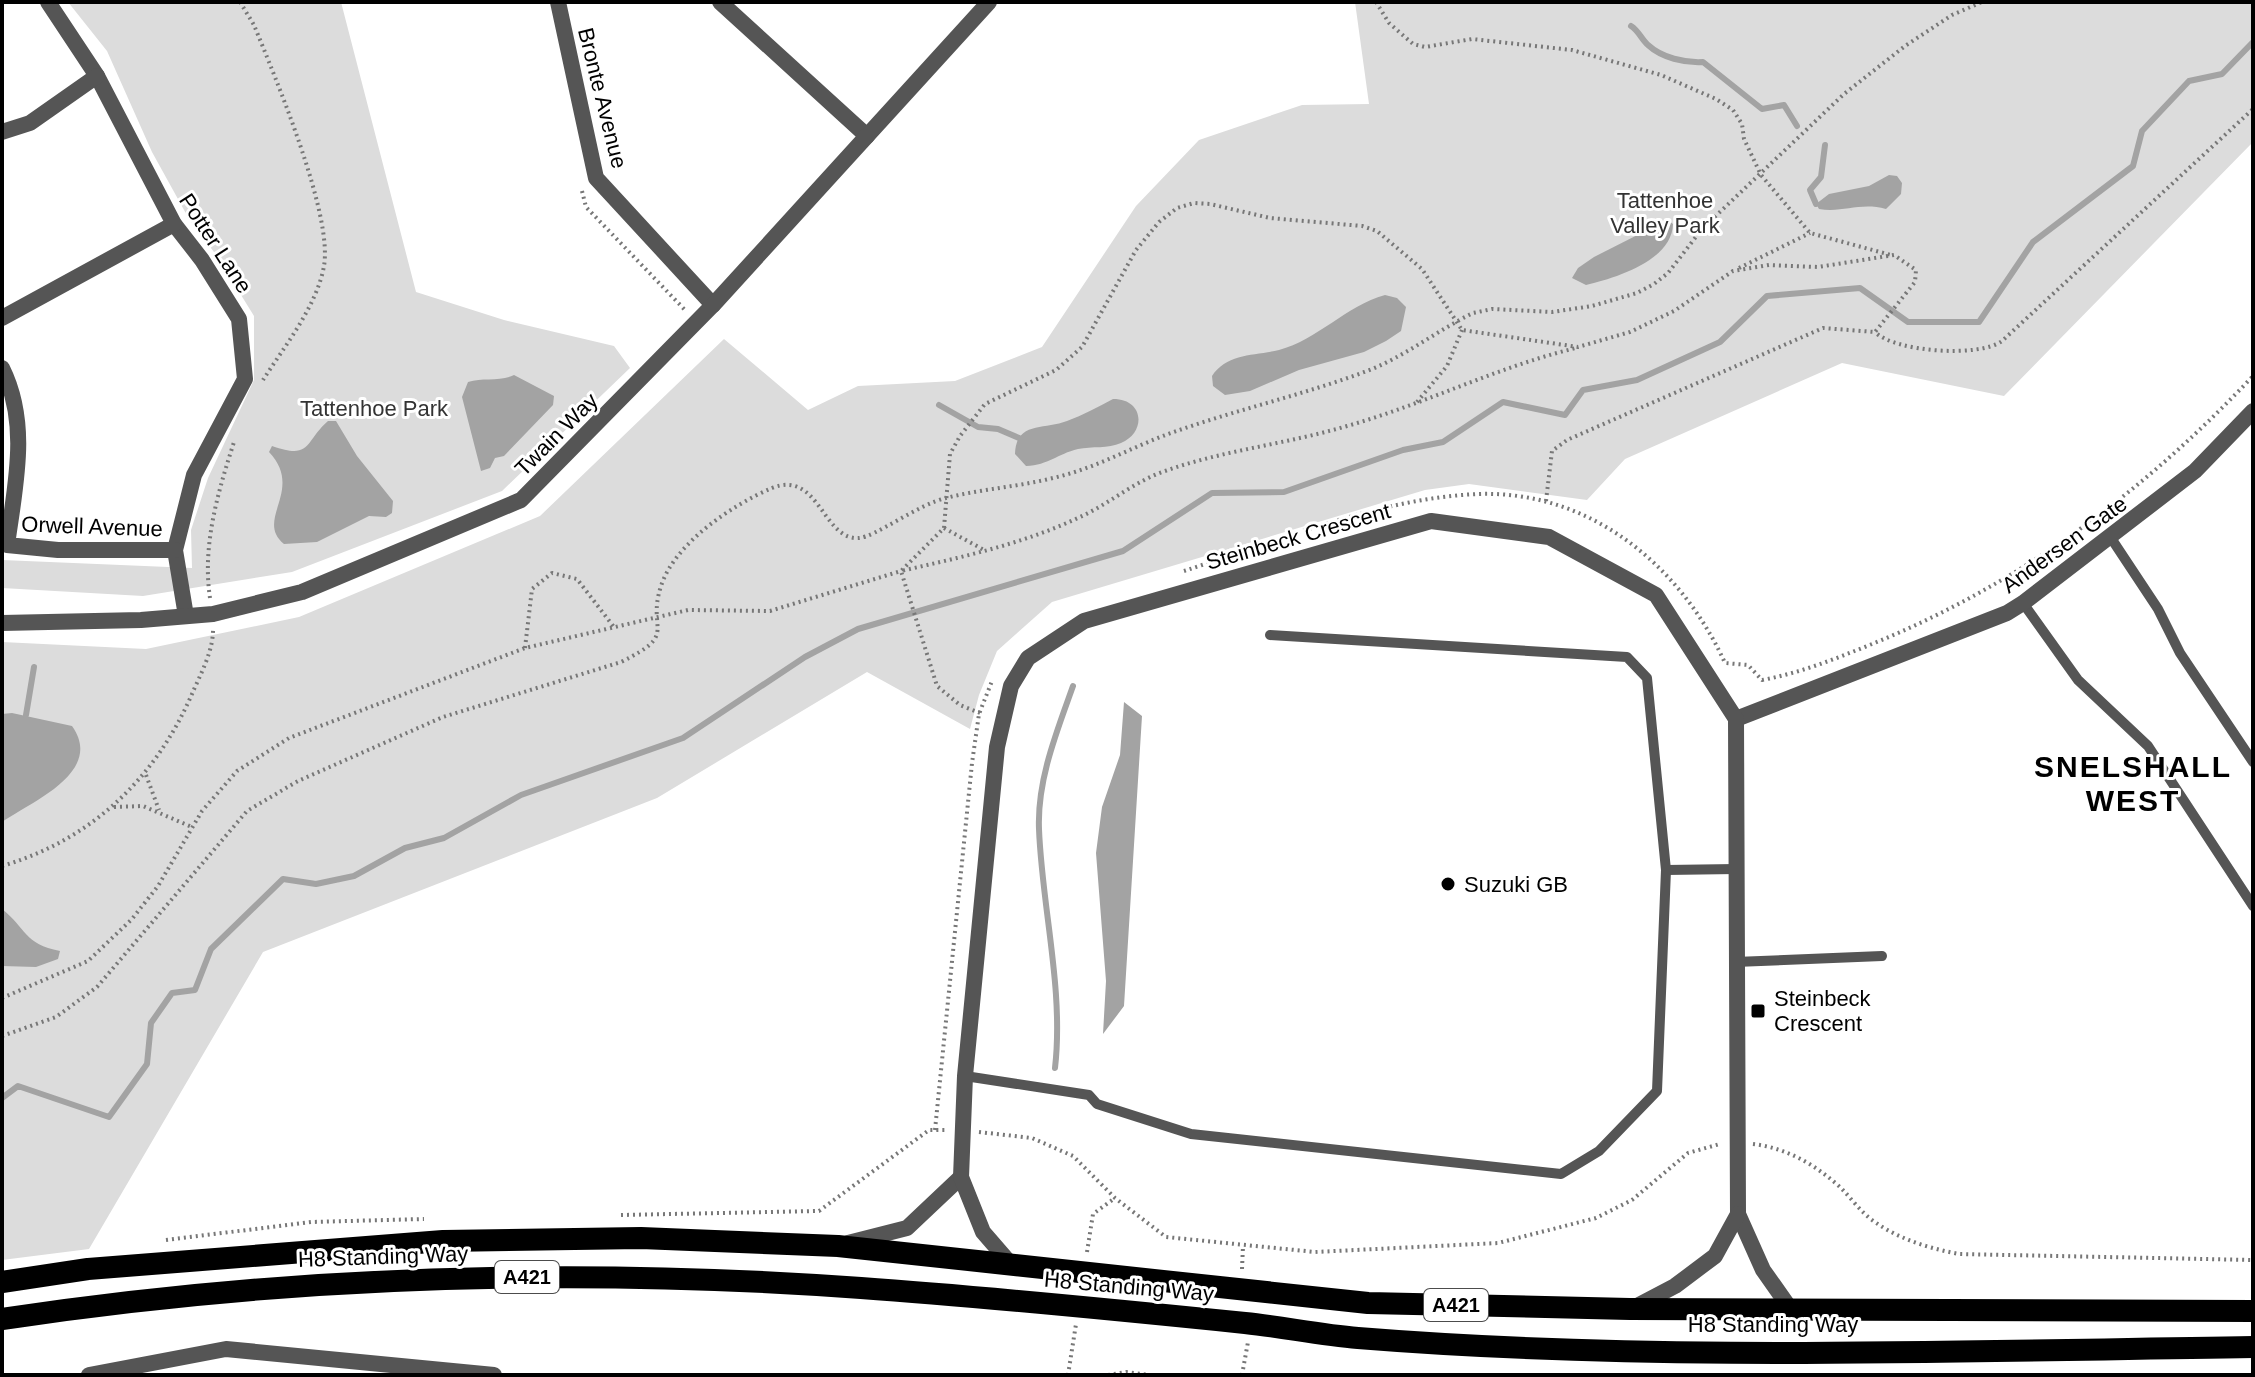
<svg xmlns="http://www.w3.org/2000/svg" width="2255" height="1377" viewBox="0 0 2255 1377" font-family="Helvetica,sans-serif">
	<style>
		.green { fill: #dcdcdc }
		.water { fill: #a3a3a3 }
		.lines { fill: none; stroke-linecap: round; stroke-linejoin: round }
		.stream { stroke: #a3a3a3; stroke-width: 6 }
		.path { stroke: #777; stroke-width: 4; stroke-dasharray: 2 4; stroke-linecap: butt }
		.service { stroke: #555; stroke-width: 10 }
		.minor { stroke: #555; stroke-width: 16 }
		.trunk { stroke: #000; stroke-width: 22 }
		.poi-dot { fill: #000; stroke: #fff; stroke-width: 3 }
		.labels { text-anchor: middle; stroke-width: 6; stroke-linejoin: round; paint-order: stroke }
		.shield { fill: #fff; stroke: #4c4c4c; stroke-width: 2 }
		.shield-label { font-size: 20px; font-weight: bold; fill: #000 }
		.street-label { font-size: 22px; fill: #000; stroke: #fff }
		.park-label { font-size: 22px; fill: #333; stroke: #fff }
		.poi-label { font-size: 22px; fill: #000; stroke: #fff; text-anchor: start }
		.district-label { font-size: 30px; font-weight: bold; letter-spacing: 2px; fill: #000; stroke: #fff }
	</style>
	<rect width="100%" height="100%" fill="#fff"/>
	<g class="green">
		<polygon points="68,2 341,2 416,292 504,320 614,346 630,368 502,491 292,572 143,596 2,588 2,560 192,568 191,530 208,478 254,380 254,316 217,256 189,219 152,152 107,51"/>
		<polygon points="1355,2 2253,2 2253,142 2004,396 1842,363 1625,459 1587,500 1469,484 1425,490 1052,602 997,651 979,695 970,729 867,672 657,798 263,952 89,1249 2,1260 2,642 146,649 299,617 540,516 724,339 808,410 858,386 955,381 1042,347 1136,206 1199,140 1302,105 1369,104"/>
	</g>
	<g class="water">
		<path d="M1889,175L1897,176L1902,183L1901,194L1886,209C1860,202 1843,213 1819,209L1816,204L1829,194L1869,186Z"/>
		<path d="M1667,220L1673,224C1672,261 1615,278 1586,285L1572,278L1578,268L1594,257Z"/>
		<path d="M1385,295L1397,298L1406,307L1401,331L1386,341L1364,352L1299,370L1250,391L1225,395L1213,386L1212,376C1227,353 1254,356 1279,350C1317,340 1346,306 1385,295Z"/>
		<path d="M514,375L554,396L553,405L504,456L495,458L490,468L481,471L462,397L468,382C483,377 500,382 514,375Z"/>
		<path d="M1113,399C1145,399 1146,433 1121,443C1108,449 1092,446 1078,449C1057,454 1049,465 1026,466L1015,454C1016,421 1044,430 1067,421C1083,415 1098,407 1113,399Z"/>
		<path d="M328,421H336L357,456L393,501L392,513L386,517L369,516L317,542L284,544C254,520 305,490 269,452L272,446C312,460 304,442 328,421Z"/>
		<polygon points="1124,702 1142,716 1124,1006 1103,1034 1106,981 1096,853 1102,807 1120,755"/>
		<path d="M12,713L72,726C105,772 31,802 2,822V714Z"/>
		<path d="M2,909C26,928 24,944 60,951L58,959L36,967L2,966Z"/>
	</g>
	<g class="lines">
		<g class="stream">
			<path d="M1631,26C1639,31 1641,39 1648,45C1662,58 1685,63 1703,62L1762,109L1784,105L1797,126"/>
			<polyline points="1816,204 1810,190 1821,177 1825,145"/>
			<polyline points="939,405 978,427 998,429 1019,438"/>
			<polyline points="26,715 34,667"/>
			<path d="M1055,1068C1064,989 1042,908 1039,829C1037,780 1057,731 1073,686"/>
			<polyline points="2,1098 18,1086 109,1117 147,1064 151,1023 172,993 195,990 211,949 283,879 316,884 354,876 405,848 444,838 521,795 683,738 805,657 858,629 1123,551 1212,493 1284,492 1403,450 1443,442 1503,402 1565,415 1583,390 1637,380 1720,342 1767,296 1860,288 1908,322 1979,322 2033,242 2133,166 2142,131 2189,81 2222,74 2253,42"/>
		</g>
		<g class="path">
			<path d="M240,2L254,25C275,77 333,214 324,266C317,306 284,347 263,380"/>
			<polyline points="1376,2 1389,23 1413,44 1425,47 1472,39 1572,50 1661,75 1716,99 1733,110 1742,124 1744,139 1761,175 1810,233 1891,255"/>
			<polyline points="582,191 586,207 685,310"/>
			<polyline points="1739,268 1810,233"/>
			<polyline points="1417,402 1447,366 1462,330"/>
			<polyline points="1546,501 1552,451 1567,440 1823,328 1875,332"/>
			<polyline points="944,528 984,550"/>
			<path d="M1184,571C1276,541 1381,498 1478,494C1590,490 1681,566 1725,663L1748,665L1762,680C1800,673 1835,659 1872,644C2020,584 2144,492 2253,376"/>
			<path d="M210,598C202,545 218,492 234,442"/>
			<polyline points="525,648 532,589 552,573 577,579 614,627"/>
			<path d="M980,713L960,705L937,686L901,571C962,557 1023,544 1080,517C1109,504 1135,481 1165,471C1224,450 1287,444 1347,426C1425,404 1497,367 1576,348"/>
			<polyline points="146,775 159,810"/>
			<polyline points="114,807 143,806 192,827"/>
			<path d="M2,866C91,840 155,779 192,694C200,675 213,652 213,630"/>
			<path d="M2,998L88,961L132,919L158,886L202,811L237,771L289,738L525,648L688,610L770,611L901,571L944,528L950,454L960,436L985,404L1056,370L1082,347L1136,250L1159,222L1177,208L1194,203L1210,204L1270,218L1362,226L1377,231L1422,269L1462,330L1578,347L1630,332L1674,311L1733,271L1769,265L1818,267L1894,255L1916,270L1915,282L1875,332C1895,352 1979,358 2002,341L2253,109"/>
			<path d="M2,1036L56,1017L97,987L247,811L298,781L443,717L621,662C680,633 646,632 661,586C675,543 732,505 772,488C819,469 823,541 859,538C875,537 919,504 946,498C981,489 1017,487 1053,478C1094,469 1132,447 1171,433C1235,410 1303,395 1367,371C1404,357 1438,330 1473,313L1492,309L1552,312L1592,306L1637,293L1654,284L1668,273L1702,229L1844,94L1905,46L1952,15L1982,2"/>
			<polyline points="935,1130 972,763 979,714 992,681"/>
			<polyline points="979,1132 1032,1138 1073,1156 1115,1198 1166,1237 1315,1252 1498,1243 1596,1218 1632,1200 1688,1153 1720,1144"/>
			<path d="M1753,1144C1787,1148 1816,1165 1841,1188C1851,1198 1860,1211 1872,1220C1898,1239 1928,1248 1959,1254L2253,1260"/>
			<polyline points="621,1215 819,1211 929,1130 946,1130"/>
			<polyline points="166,1240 311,1222 424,1219"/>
			<polyline points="1087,1252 1093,1214 1115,1198"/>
			<polyline points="1242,1269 1243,1246"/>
			<polyline points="1068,1375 1076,1324"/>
			<polyline points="1108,1375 1126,1372 1149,1375"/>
			<polyline points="1242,1375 1248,1342"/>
		</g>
		<g class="service">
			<polyline points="2111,538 2158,609 2180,653 2253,762"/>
			<polyline points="2023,603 2078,680 2148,746 2253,906"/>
			<polyline points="1666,870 1736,869"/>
			<polyline points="1735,962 1882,956"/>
			<polyline points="965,1076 1089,1095 1097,1104 1191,1134 1561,1174 1599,1151 1657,1091 1666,870 1647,678 1627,657 1270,635"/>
		</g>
		<g class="minor">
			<polyline points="48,2 97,76 174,224 202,260 239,319 245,379 194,475 175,550 186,616"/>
			<polyline points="558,2 596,178 713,305"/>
			<polyline points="720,2 867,136"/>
			<polyline points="2,132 30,123 97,76"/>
			<polyline points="2,318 174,224"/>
			<path d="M2,368C30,424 15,486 7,545L58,550H175"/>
			<polyline points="2,623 141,620 213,614 302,592 521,500 713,305 989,2"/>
			<polyline points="1736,719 2007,613 2023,603 2195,471 2253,411"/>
			<polyline points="848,1243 907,1228 961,1177"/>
			<polyline points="1009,1262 983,1232 961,1177 965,1076 997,747 1011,686 1028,658 1084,621 1431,521 1549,537 1656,595 1736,719 1738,1214 1763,1270 1792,1311"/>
			<polyline points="1635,1307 1675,1286 1715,1256 1738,1214"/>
			<polyline points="89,1375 226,1349 494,1375"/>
		</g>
		<g class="trunk">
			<polyline points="2,1282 88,1269 443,1241 641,1238 838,1246 1368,1303 1630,1309 2253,1311"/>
			<path d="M2,1319C287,1276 574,1267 861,1288C989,1297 1117,1310 1245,1323C1283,1327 1320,1335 1358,1338C1655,1362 1955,1351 2253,1347"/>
		</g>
	</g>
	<g class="poi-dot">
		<circle cx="1448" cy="884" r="8"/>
		<rect x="1750" y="1003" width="16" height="16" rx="4"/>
	</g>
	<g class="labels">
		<g class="shield">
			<rect x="495" y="1261" width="64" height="32" rx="6"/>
			<rect x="1424" y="1289" width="64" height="32" rx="6"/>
		</g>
		<g class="shield-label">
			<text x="527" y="1284">A421</text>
			<text x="1456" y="1312">A421</text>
		</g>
		<g class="street-label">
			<text transform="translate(603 98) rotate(76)" y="8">Bronte Avenue</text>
			<text transform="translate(216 243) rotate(57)" y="8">Potter Lane</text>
			<text transform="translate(556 434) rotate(-45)" y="8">Twain Way</text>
			<text transform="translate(92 526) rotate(2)" y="8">Orwell Avenue</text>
			<text transform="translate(1298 536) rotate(-16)" y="8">Steinbeck Crescent</text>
			<text transform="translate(2064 544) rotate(-36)" y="8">Andersen Gate</text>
			<text transform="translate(383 1256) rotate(-2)" y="8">H8 Standing Way</text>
			<text transform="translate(1129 1286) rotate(5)" y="8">H8 Standing Way</text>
			<text x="1773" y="1332">H8 Standing Way</text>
		</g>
		<g class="park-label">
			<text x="1665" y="208">Tattenhoe<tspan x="1665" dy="25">Valley Park</tspan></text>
			<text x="374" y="416">Tattenhoe Park</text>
		</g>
		<g class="poi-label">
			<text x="1464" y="892">Suzuki GB</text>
			<text x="1774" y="1006">Steinbeck<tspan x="1774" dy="25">Crescent</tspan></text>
		</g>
		<g class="district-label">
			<text x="2133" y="777">SNELSHALL<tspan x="2133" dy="34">WEST</tspan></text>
		</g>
	</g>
	<rect width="2255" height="1377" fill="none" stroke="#000000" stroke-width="8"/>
</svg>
